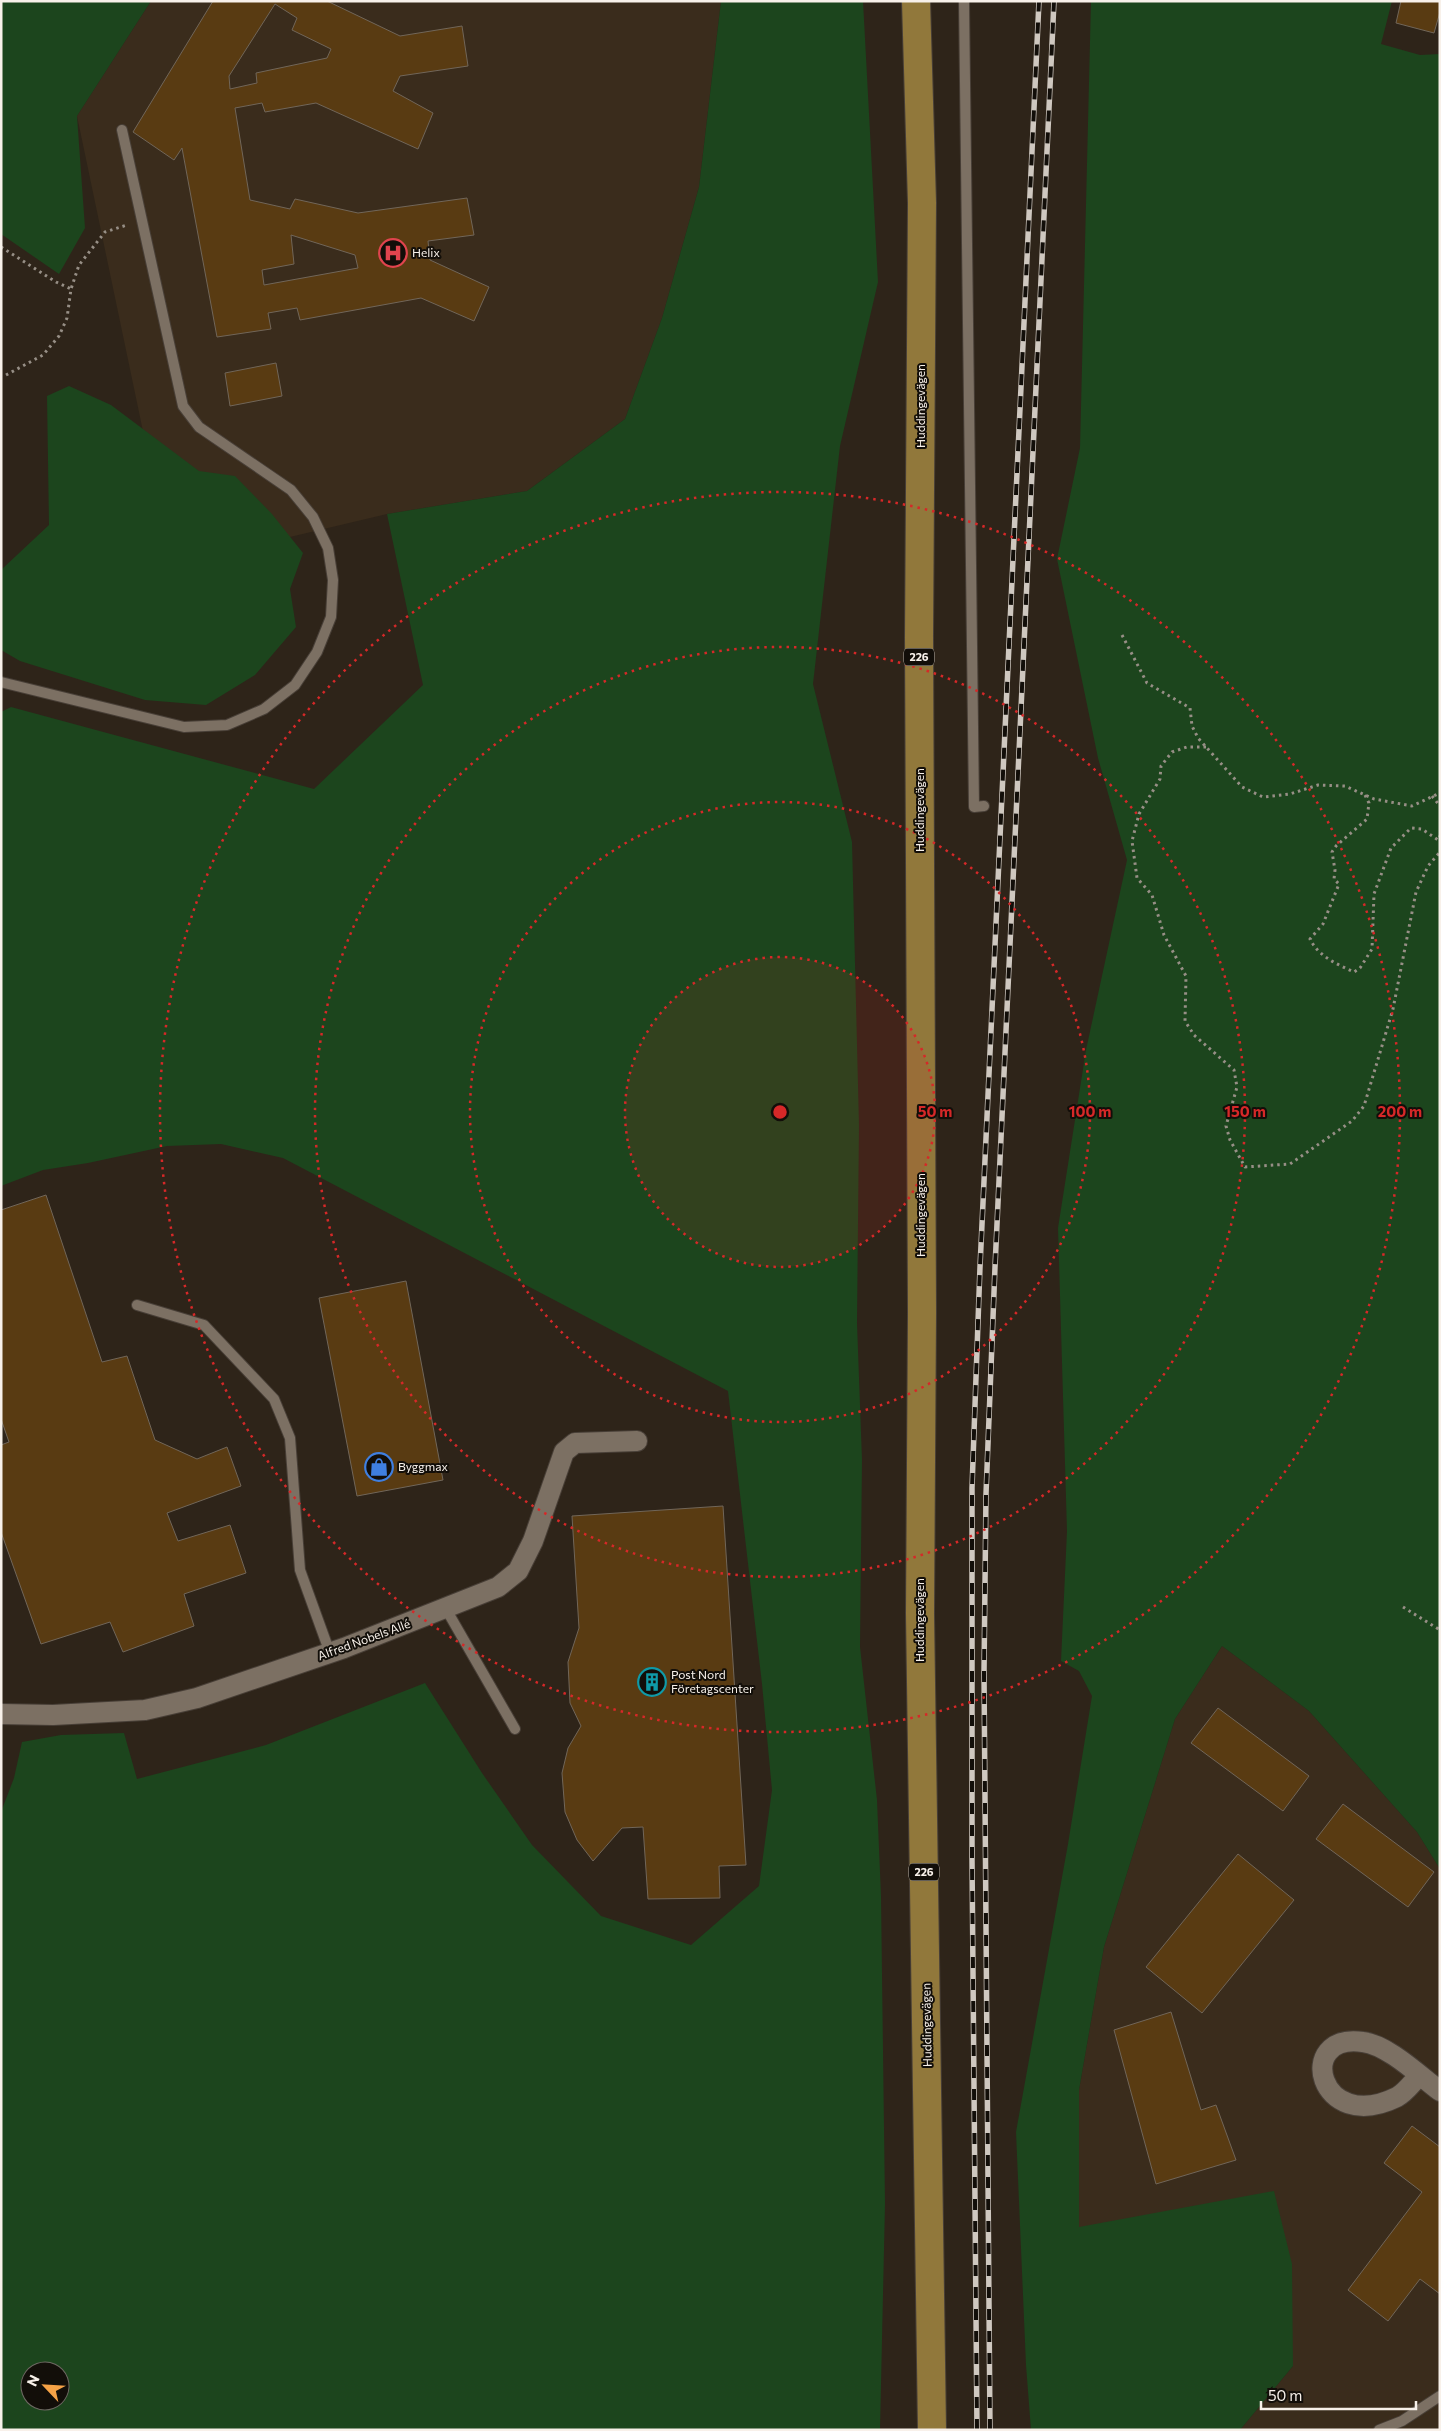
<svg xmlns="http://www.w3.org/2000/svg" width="1441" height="2431" viewBox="0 0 1441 2431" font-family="Commissioner,sans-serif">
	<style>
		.built { fill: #3a2c1c }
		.green { fill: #1c451d; fill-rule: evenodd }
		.building { fill: #593b12; stroke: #716659; fill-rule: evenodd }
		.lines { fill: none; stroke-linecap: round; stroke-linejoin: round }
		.service-casing { stroke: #483f37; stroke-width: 12 }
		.minor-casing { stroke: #483f37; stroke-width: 22 }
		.primary-casing { stroke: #483f37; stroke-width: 30 }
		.path { stroke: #978f86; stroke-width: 3; stroke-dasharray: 2.5 4; stroke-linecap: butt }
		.service { stroke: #7c7063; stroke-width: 10 }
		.minor { stroke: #7c7063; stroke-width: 20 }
		.primary { stroke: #91783b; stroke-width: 28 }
		.rail-casing { stroke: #cfc8c0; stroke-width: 5.5 }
		.rail { stroke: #120e09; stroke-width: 4; stroke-dasharray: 11; stroke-linecap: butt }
		.ring { fill: none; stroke: #d62828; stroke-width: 2.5; stroke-dasharray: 2.5 5 }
		.labels { text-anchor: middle; stroke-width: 4; stroke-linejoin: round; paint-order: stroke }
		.shield { fill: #120e09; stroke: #b3ada6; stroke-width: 1 }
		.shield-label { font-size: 11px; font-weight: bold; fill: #f8f1ea }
		.poi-label { font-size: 12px; fill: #f8f1ea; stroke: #120e09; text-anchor: start }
		.street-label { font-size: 12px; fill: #f8f1ea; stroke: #120e09 }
		.centre { fill: #d62828; stroke: #120e09; stroke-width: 2.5 }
		.ring-label { font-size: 15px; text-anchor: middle; font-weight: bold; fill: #d62828; stroke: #120e09; stroke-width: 4; stroke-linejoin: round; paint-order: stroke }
	</style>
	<rect width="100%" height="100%" fill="#2e2419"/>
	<g class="built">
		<polygon points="151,1 721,1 699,187 662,318 625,419 527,491 387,514 171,565 77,116"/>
		<polygon points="1222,1646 1309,1711 1417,1832 1440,1869 1440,2430 1240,2430 1293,2366 1078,2227 1079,2090 1104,1947 1175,1719"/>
	</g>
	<g class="green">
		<polygon points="1,1 151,1 77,116 85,228 59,274 1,234"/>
		<path d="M721,1H863L878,282L840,446L813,684L852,842L859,1125L857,1323L862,1460L860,1647L877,1800L881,1896L885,2204L880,2430H1V1812L14,1778L22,1742L61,1735L124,1733L137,1779L266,1745L425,1683L482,1773L532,1845L601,1916L691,1945L759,1886L772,1790L762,1684L728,1391L283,1158L221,1144L167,1146L88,1163L43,1170L1,1186V712L11,707L314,789L423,685L387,514L527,491L625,419L662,318L699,187ZM30,2371H60V2401H30Z"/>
		<polygon points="1091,1 1392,1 1381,44 1420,55 1440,54 1440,1869 1417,1832 1309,1711 1222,1646 1175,1719 1104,1947 1079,2090 1079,2227 1274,2191 1292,2264 1293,2366 1240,2430 1031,2430 1026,2365 1016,2132 1068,1844 1092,1696 1079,1671 1061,1661 1067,1531 1058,1228 1086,1050 1127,860 1098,758 1057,559 1080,448"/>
		<polygon points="69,386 111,405 199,471 235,476 272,514 303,553 290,589 296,627 255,675 206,705 145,700 20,661 1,650 1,570 49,525 47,396"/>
	</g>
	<g class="building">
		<path d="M213,1H327L400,36L462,26L468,66L400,76L393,91L433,113L418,149L316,103L265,112L262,103L235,108L250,200L290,209L295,199L358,213L467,198L474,235L428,241L430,260L489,287L474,321L421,298L300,320L297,308L268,313L271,329L217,337L182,148L174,160L133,132ZM275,4L297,18L292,30L331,49L327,58L256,73L257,83L230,89L229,76ZM291,235L355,255L358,268L264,285L262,270L294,264Z"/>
		<polygon points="1401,1 1440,1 1440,12 1434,33 1396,23"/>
		<polygon points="276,363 282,396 230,406 225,373"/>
		<polygon points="46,1195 102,1362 127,1356 155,1440 197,1459 227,1447 241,1486 167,1513 178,1541 230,1525 246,1573 184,1594 194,1626 123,1652 110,1622 41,1644 1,1532 1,1445 9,1442 1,1419 1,1210"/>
		<polygon points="406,1281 443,1480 357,1496 319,1298"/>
		<polygon points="723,1506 746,1865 719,1866 720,1898 648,1899 643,1827 622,1828 593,1861 577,1840 565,1812 562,1773 568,1748 581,1726 570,1703 568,1662 579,1628 572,1516"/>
		<polygon points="1218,1708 1309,1776 1283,1811 1191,1743"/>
		<polygon points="1343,1804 1434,1872 1408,1907 1316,1839"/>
		<polygon points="1238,1854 1294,1900 1202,2013 1146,1967"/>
		<polygon points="1171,2012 1201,2110 1216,2105 1236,2160 1156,2184 1114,2030"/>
		<polygon points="1412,2126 1440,2147 1440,2294 1420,2279 1388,2321 1348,2290 1422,2192 1384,2163"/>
	</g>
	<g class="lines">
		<defs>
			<g id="service">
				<polyline points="964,1 974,807 984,806"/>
				<polyline points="1,682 184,727 227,725 264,709 295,685 317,652 331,617 333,580 328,548 313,517 291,490 199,427 183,406 122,130"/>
				<polyline points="137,1305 204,1325 274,1399 290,1438 300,1570 330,1653"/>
				<polyline points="446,1609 515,1729"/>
				<polyline points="1379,2430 1402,2421 1440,2396"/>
			</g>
			<g id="minor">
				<polyline points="1,1714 53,1715 145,1710 197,1698 344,1648 498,1587 518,1571 533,1541 564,1452 575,1443 637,1441"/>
				<path d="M1419,2076C1413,2082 1405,2093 1397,2097C1318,2136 1294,2032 1363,2042C1388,2045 1420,2076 1440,2091"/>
			</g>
			<polyline id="primary" points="916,1 922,203 919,637 922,1313 920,1614 932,2430"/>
		</defs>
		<use href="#service" class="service-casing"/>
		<use href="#minor" class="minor-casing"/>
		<use href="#primary" class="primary-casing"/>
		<g class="path">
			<polyline points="1,247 56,282 71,289"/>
			<polyline points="6,375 43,355 59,336 67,318 71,289 79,265 105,232 127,225"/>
			<polyline points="1122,635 1147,683 1190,708 1192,726 1198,738 1242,787 1263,797 1290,794 1318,785 1345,786 1374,799 1412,806 1440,793"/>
			<polyline points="1206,747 1187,747 1172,752 1161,766 1160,779 1139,814 1132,841 1137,878 1152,895 1164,935 1186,976 1185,1021 1194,1035 1234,1070 1237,1087 1226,1126 1230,1140 1245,1167 1290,1164 1352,1121 1364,1106 1393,1009 1416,892 1428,866 1440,852"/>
			<path d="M1365,795L1369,803L1367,819L1336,846L1332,852L1335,870L1334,879L1339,884L1323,924L1310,939C1319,957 1337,964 1354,972L1360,968L1372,949L1374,894L1391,848L1411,828L1422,829L1438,840L1440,836"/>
			<polyline points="1432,796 1440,806"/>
			<polyline points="1403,1607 1440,1630"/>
		</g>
		<use href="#service" class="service"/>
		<use href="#minor" class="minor"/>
		<use href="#primary" class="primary"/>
		<defs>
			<g id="rail">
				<polyline points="977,2430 972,1859 972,1488 980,1267 1039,1"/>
				<polyline points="990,2430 984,1673 986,1494 995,1267 1054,1"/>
			</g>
		</defs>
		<use href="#rail" class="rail-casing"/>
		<use href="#rail" class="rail"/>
	</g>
	<circle cx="780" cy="1112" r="155" fill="#d62828" fill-opacity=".12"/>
	<g class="ring">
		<circle cx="780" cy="1112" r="155"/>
		<circle cx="780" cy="1112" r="310"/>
		<circle cx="780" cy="1112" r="465"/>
		<circle cx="780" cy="1112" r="620"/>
	</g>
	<defs>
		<symbol id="hospital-ring" viewBox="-11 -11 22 22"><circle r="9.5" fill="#120e09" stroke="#e0444e" stroke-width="1.5"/><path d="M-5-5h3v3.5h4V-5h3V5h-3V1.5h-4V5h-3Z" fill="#e0444e"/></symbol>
		<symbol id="shop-ring" viewBox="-11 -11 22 22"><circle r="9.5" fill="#120e09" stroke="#3f7fe0" stroke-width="1.5"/><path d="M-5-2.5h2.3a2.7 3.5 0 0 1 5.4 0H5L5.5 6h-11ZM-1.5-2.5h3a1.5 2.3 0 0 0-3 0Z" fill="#3f7fe0"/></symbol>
		<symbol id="building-ring" viewBox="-11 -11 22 22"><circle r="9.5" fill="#120e09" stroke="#0f9aa8" stroke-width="1.5"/><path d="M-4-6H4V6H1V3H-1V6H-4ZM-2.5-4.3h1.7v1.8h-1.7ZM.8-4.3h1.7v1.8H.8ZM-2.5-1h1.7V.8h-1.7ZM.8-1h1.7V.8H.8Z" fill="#0f9aa8"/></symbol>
	</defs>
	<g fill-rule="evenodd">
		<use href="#hospital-ring" x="377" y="237" width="32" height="32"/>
		<use href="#shop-ring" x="363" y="1451" width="32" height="32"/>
		<use href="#building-ring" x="636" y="1666" width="32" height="32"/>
	</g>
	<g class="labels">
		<g class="shield">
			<rect x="904" y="648.5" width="30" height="17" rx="4"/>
			<rect x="909" y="1863.5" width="30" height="17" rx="4"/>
		</g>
		<g class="shield-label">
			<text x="919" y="661">226</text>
			<text x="924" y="1876">226</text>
		</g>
		<g class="poi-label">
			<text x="412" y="257">Helix</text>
			<text x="398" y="1471">Byggmax</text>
			<text x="671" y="1679">Post Nord<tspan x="671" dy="14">Företagscenter</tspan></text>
		</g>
		<g class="street-label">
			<text transform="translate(921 406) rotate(-90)" y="4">Huddingevägen</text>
			<text transform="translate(920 810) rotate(-90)" y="4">Huddingevägen</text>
			<text transform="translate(921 1215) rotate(-90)" y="4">Huddingevägen</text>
			<text transform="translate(920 1620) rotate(-90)" y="4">Huddingevägen</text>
			<text transform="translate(364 1640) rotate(-20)" y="4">Alfred Nobels Allé</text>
			<text transform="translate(927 2025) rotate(-91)" y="4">Huddingevägen</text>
		</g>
	</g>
	<circle cx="780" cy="1112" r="8" class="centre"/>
	<g class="ring-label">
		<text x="935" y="1117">50 m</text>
		<text x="1090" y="1117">100 m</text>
		<text x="1245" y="1117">150 m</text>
		<text x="1400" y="1117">200 m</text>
	</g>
	<rect width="1441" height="2431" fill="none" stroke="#f8f1ea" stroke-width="5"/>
	<g transform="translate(45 2386) rotate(295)"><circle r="24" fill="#120e09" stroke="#6e6963"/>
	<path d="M0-4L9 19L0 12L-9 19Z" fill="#f5a246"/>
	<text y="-8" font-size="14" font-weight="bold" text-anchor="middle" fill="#f8f1ea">N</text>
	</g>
	<path d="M1261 2401v8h155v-8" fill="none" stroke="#f8f1ea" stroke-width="2.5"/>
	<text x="1268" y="2401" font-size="15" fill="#f8f1ea" stroke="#120e09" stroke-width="4" paint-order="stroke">50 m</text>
</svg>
